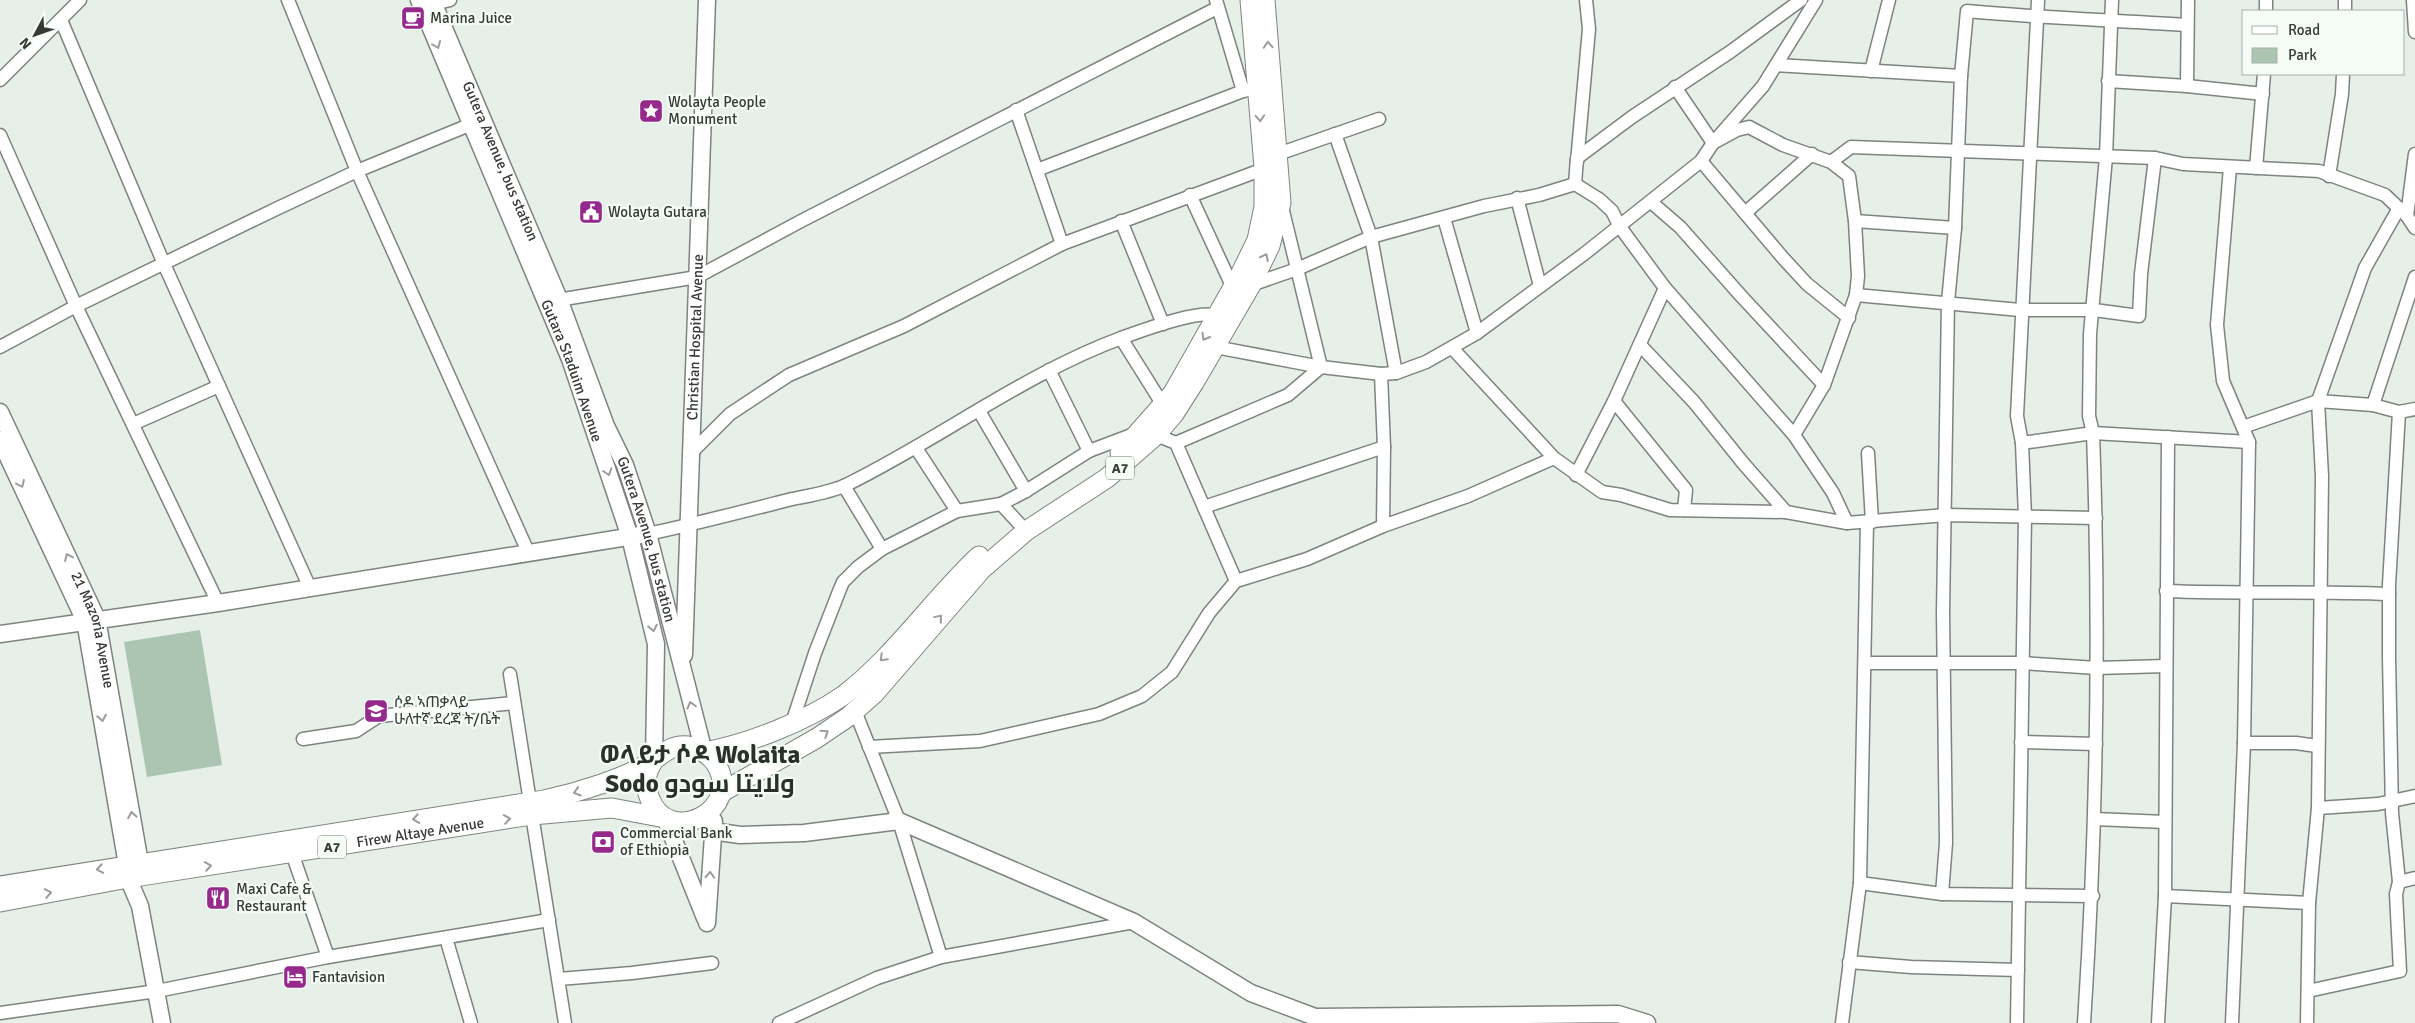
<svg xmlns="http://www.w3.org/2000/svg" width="2415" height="1023" viewBox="0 0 2415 1023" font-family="Signika,Cairo,'Noto Sans Ethiopic',sans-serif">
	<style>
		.green { fill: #acc5b2 }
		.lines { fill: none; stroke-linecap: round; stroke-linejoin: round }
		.minor-casing { stroke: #7d847e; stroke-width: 15 }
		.major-casing { stroke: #7d847e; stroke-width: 19 }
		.highway-casing { stroke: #7d847e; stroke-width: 21 }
		.minor { stroke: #fff; stroke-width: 12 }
		.major { stroke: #fff; stroke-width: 16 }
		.highway { stroke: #fff; stroke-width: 19 }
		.oneway { stroke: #9b9c9b }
		.labels { text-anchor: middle; stroke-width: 4.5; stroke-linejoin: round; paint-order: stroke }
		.shield { fill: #f5fcf6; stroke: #707470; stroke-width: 1 }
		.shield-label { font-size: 14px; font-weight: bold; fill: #373a37 }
		.poi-label { font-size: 15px; fill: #373a37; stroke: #f5fcf6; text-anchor: start }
		.street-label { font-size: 15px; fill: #373a37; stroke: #f5fcf6 }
		.town-label { font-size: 25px; font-weight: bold; fill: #2b302c; stroke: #f5fcf6 }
	</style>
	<rect width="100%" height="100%" fill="#e7efe9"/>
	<polygon class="green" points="200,630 222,765 147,777 124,642"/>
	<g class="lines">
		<defs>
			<g id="minor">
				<polyline points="288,0 357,171 529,554"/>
				<polyline points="1216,0 1243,91"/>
				<polyline points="2266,0 2266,11"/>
				<polyline points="2413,0 2415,32"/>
				<polyline points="434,4 450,0"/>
				<polyline points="2345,11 2345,0"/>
				<polyline points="61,20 164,264 310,588"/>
				<polyline points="1776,65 1961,76"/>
				<polyline points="1871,71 1889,0"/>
				<polyline points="0,80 80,0"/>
				<polyline points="2108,81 2187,86 2263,94"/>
				<polyline points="2187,86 2188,0"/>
				<polyline points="1675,87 1713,143 1763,86 1816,0"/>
				<polyline points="1016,110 1062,244"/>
				<polyline points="1335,134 1371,237 1396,373"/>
				<polyline points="0,135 76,306 218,603"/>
				<polyline points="1278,154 1379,119"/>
				<polyline points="1701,161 1783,258 1807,284 1849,318"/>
				<polyline points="1577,162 1589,29 1586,0"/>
				<polyline points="1831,162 1851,147 2155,158 2183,164 2319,171 2385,195 2407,216 2415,228"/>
				<polyline points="2230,167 2217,325 2223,381 2249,442 2244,743 2232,1023"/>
				<polyline points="2256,168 2264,74"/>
				<polyline points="1037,170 1243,91 1258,88"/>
				<polyline points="2329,176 2342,94 2343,74"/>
				<polyline points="1575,184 1577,158 1632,117 1730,52 1801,0"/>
				<polyline points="1190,195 1233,288"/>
				<polyline points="1517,198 1540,286"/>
				<polyline points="1651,202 1680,227 1742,297 1824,385"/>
				<polyline points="1745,213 1812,154"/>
				<polyline points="2407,216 2415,154"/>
				<polyline points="1444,218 1477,333"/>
				<polyline points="1121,221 1163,324"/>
				<polyline points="1855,221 1955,228"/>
				<polyline points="1251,285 1297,269 1371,237 1484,206 1539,195 1575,184 1599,199 1612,211 1620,227 1665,288 1794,435"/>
				<polyline points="1856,295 2020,310 2094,310 2139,316 2141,274 2155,158"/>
				<polyline points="552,301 697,277 803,220 1217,8"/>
				<polyline points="1121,338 1163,405"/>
				<polyline points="1640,345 1694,402 1743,463 1786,512"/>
				<polyline points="0,347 76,306 276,209 357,171 479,121"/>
				<polyline points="1215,347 1321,367 1381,374 1396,373 1426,362 1477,333 1584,254 1701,161 1713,143 1737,130 1749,127 1783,145 1831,162 1849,176 1855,221 1858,276 1856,295 1824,385 1794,435 1833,493 1847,523"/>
				<polyline points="1453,349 1554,458"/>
				<polyline points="1049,370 1089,451"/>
				<polyline points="1381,374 1384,447 1383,526"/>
				<polyline points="1614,401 1686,490 1684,510"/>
				<polyline points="2373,405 2399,412 2415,409"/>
				<polyline points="979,411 1026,491"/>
				<polyline points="133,424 219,386"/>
				<polyline points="2243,427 2318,401 2373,405 2415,277"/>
				<polyline points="1156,435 1176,443 1236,581"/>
				<polyline points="1176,443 1288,395 1321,367 1282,207"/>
				<polyline points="2022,443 2093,433 2249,442"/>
				<polyline points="916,448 957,511"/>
				<polyline points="691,453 730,414 789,375 904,326 1062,244 1269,167"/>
				<polyline points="1868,453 1872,522"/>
				<polyline points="1576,475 1614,401 1665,288"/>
				<polyline points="844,486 882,549"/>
				<polyline points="1001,504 1026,491 1089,451 1134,434"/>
				<polyline points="1204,507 1384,447"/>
				<path d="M648,534C695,524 741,512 788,500C806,496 829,493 846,485C940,439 1025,373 1124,337C1143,330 1204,307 1222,317"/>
				<path d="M2166,591C2240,594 2315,591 2389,594"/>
				<polyline points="1866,663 2021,663 2097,668 2166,666"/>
				<polyline points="510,674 530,802"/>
				<polyline points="855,711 899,821 941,957"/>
				<polyline points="792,723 815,653 840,589 843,582 858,567 882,549 957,511 1001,504 1026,531"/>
				<polyline points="303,739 356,731 379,716 514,703"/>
				<polyline points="2021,742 2096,744"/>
				<polyline points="2244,743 2296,743 2317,746"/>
				<polyline points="869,747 980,741 1099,714 1142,696 1172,672 1209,613 1236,581 1307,559 1383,526 1468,496 1554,458 1602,492 1621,495 1670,510 1786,512 1847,523 1946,515 2096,518"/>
				<polyline points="2318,808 2378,804 2415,796"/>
				<polyline points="532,815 565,1023"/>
				<polyline points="2095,819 2165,822"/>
				<polyline points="292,853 328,957"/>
				<polyline points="2399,882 2415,878"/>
				<polyline points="1860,883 1942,894 2093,896"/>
				<path d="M1942,894L1946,843L1943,613L1948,302L1955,228L1961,76L1967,11C2040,18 2113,20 2186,25"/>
				<polyline points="2165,896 2309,903"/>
				<polyline points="446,938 471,1023"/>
				<polyline points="1849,962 1911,967 2018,970"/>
				<polyline points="559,979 632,973 712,963"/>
				<polyline points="2308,991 2400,971 2396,894 2399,882 2392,813 2389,657 2389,585 2399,412"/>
				<polyline points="0,1013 157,991 328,957 549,920"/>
				<polyline points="779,1023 877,978 941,957 1134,922"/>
				<polyline points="1842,1023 1860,883 1867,522"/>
				<polyline points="2017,1023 2025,517 2022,443 2017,416 2038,0"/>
				<path d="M2084,1023C2097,826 2100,630 2093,433L2089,416L2090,334L2106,157L2112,0"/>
				<polyline points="2158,1023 2165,896 2168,437"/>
				<polyline points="2307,1023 2309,903 2318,808 2322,476 2318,401 2365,268 2399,208"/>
			</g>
			<g id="major">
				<path id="s1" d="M419,0L570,359L630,537L656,644L654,760"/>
				<path id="s2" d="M432,0L559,299L606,426L625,465L648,534L704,752"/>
				<path id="s3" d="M0,412L97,619L140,863"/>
				<polyline points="0,440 85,621 127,865"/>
				<polyline points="0,634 218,603 640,535"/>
				<path id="s4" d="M684,655L707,0"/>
				<polyline points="665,818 705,918"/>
				<polyline points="712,831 740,835 804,833 899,821 1134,922 1251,993 1315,1017 1618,1014 1647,1023"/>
				<polyline points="128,878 140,906 162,1023"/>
				<polyline points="707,923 714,821"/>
			</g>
			<g id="highway">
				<polyline points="1120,453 1173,393 1240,275 1257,240 1264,207 1264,167 1250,0"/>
				<path d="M704,752C748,744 807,721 844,695C892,659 934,598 979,556"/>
				<polyline points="722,792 817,738 848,717 874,694 982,569 1026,531 1107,478 1156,435 1174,414 1195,381 1251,285 1270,246 1281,203 1265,0"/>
				<path d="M0,886L544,800C576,793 627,778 654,760C665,752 673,744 688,746C699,748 710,755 716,764C744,810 669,848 650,799C644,785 645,773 654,760"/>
				<path id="s5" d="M0,902L128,878L532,815L612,808L665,818"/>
			</g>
		</defs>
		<use href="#minor" class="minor-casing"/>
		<use href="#major" class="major-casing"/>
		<use href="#highway" class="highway-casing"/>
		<use href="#minor" class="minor"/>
		<use href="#major" class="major"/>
		<use href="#highway" class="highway"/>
	</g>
	<defs><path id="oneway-chevron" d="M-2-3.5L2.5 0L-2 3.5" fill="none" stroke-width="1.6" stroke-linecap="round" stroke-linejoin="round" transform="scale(1.25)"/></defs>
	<g class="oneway">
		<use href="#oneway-chevron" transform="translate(437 45) rotate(67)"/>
		<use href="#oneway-chevron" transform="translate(1268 45) rotate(-94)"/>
		<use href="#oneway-chevron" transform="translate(1260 118) rotate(86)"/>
		<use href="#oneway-chevron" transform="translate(1265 257) rotate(-63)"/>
		<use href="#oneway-chevron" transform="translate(1205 337) rotate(120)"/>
		<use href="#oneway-chevron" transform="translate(608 472) rotate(72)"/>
		<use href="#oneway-chevron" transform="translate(21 484) rotate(65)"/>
		<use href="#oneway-chevron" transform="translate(68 557) rotate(-115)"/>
		<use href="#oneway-chevron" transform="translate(939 618) rotate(-50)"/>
		<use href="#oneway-chevron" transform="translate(653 628) rotate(79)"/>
		<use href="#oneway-chevron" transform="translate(883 658) rotate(135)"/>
		<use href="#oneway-chevron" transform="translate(691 705) rotate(-105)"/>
		<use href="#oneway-chevron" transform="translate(102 718) rotate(80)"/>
		<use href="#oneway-chevron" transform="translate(825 733) rotate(-34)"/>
		<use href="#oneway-chevron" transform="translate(577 792) rotate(163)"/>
		<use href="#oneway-chevron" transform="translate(132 815) rotate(-100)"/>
		<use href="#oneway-chevron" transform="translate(416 819) rotate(171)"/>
		<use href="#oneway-chevron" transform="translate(507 819) rotate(-9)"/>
		<use href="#oneway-chevron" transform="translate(208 866) rotate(-9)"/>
		<use href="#oneway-chevron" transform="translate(100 869) rotate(170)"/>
		<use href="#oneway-chevron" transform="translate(710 875) rotate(-87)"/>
		<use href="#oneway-chevron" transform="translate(48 893) rotate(-10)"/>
	</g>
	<defs>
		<symbol id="cafe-square" viewBox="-11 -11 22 22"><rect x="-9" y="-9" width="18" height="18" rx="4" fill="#952a8c" stroke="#f5fcf6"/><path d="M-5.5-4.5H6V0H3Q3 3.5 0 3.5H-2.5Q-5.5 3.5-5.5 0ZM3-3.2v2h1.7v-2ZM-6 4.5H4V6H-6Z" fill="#fff"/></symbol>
		<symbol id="sight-square" viewBox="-11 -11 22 22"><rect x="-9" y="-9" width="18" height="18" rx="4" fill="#952a8c" stroke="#f5fcf6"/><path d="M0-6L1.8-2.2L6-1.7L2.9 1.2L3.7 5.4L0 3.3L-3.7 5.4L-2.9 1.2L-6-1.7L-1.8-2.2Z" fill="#fff"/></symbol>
		<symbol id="civic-square" viewBox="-11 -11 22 22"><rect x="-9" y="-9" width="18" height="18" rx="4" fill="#952a8c" stroke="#f5fcf6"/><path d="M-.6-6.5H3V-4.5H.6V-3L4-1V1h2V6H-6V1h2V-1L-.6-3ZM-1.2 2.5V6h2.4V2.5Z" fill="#fff"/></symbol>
		<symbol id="school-square" viewBox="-11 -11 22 22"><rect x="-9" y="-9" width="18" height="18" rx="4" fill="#952a8c" stroke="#f5fcf6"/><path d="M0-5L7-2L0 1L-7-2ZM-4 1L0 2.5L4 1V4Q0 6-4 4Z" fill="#fff"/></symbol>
		<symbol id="bank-square" viewBox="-11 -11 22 22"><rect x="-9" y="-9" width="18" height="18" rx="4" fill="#952a8c" stroke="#f5fcf6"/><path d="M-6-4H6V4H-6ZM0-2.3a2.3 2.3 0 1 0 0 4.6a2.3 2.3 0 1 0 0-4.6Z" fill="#fff"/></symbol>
		<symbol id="restaurant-square" viewBox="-11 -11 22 22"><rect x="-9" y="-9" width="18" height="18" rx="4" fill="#952a8c" stroke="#f5fcf6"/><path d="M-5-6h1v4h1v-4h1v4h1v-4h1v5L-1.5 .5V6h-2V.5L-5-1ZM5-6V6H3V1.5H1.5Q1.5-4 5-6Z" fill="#fff"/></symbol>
		<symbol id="hotel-square" viewBox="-11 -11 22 22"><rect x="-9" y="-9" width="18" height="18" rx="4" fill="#952a8c" stroke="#f5fcf6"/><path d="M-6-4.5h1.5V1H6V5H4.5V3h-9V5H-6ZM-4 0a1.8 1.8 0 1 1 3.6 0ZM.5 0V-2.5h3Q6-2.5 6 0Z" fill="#fff"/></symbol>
	</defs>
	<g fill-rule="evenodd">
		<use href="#cafe-square" x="399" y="4" width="28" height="28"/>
		<use href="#sight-square" x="637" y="97" width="28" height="28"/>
		<use href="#civic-square" x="577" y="198" width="28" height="28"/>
		<use href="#school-square" x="362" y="697" width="28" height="28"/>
		<use href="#bank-square" x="589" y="828" width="28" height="28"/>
		<use href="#restaurant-square" x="204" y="884" width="28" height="28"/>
		<use href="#hotel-square" x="281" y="963" width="28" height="28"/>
	</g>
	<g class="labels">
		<g class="shield">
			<rect x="1106" y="456.5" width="28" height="23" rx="4"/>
			<rect x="318" y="835.5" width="28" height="23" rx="4"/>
		</g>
		<g class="shield-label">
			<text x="1120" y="473">A7</text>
			<text x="332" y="852">A7</text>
		</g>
		<g class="poi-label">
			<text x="430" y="23">Marina Juice</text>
			<text x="668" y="107">Wolayta People<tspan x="668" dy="17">Monument</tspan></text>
			<text x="608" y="217">Wolayta Gutara</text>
			<text x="394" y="707">ሶዶ ኣጠቃላይ<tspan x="394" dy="17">ሁለተኛ ደረጃ ት/ቤት</tspan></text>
			<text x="620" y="838">Commercial Bank<tspan x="620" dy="17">of Ethiopia</tspan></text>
			<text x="236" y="894">Maxi Cafe &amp;<tspan x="236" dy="17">Restaurant</tspan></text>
			<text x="312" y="982">Fantavision</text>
		</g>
		<g class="street-label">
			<text dy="5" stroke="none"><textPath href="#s2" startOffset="175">Gutera Avenue, bus station</textPath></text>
			<text dy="5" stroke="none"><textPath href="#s4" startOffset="318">Christian Hospital Avenue</textPath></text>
			<text dy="5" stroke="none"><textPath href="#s1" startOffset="401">Gutara Staduim Avenue</textPath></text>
			<text dy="5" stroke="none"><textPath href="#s2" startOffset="581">Gutera Avenue, bus station</textPath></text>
			<text dy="5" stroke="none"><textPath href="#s3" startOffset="238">21 Mazoria Avenue</textPath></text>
			<text dy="5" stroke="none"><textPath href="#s5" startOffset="426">Firew Altaye Avenue</textPath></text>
		</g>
		<g class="town-label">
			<text x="700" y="763">ወላይታ ሶዶ Wolaita<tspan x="700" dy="29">Sodo ولايتا سودو</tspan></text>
		</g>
	</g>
	<rect x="2242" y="10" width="162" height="65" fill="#f5fcf6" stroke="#a9aeaa"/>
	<rect x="2252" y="26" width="25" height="8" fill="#ffffff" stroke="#a9aeaa"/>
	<text x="2288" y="35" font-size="15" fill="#373a37">Road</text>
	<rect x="2252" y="48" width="25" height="15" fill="#acc5b2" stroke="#a9aeaa"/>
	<text x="2288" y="60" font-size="15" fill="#373a37">Park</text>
	<g transform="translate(35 35) rotate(229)" stroke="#f5fcf6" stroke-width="4" paint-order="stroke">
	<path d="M0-4L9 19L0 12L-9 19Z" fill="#373a37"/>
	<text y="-8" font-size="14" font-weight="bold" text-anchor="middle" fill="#373a37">N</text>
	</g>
</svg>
